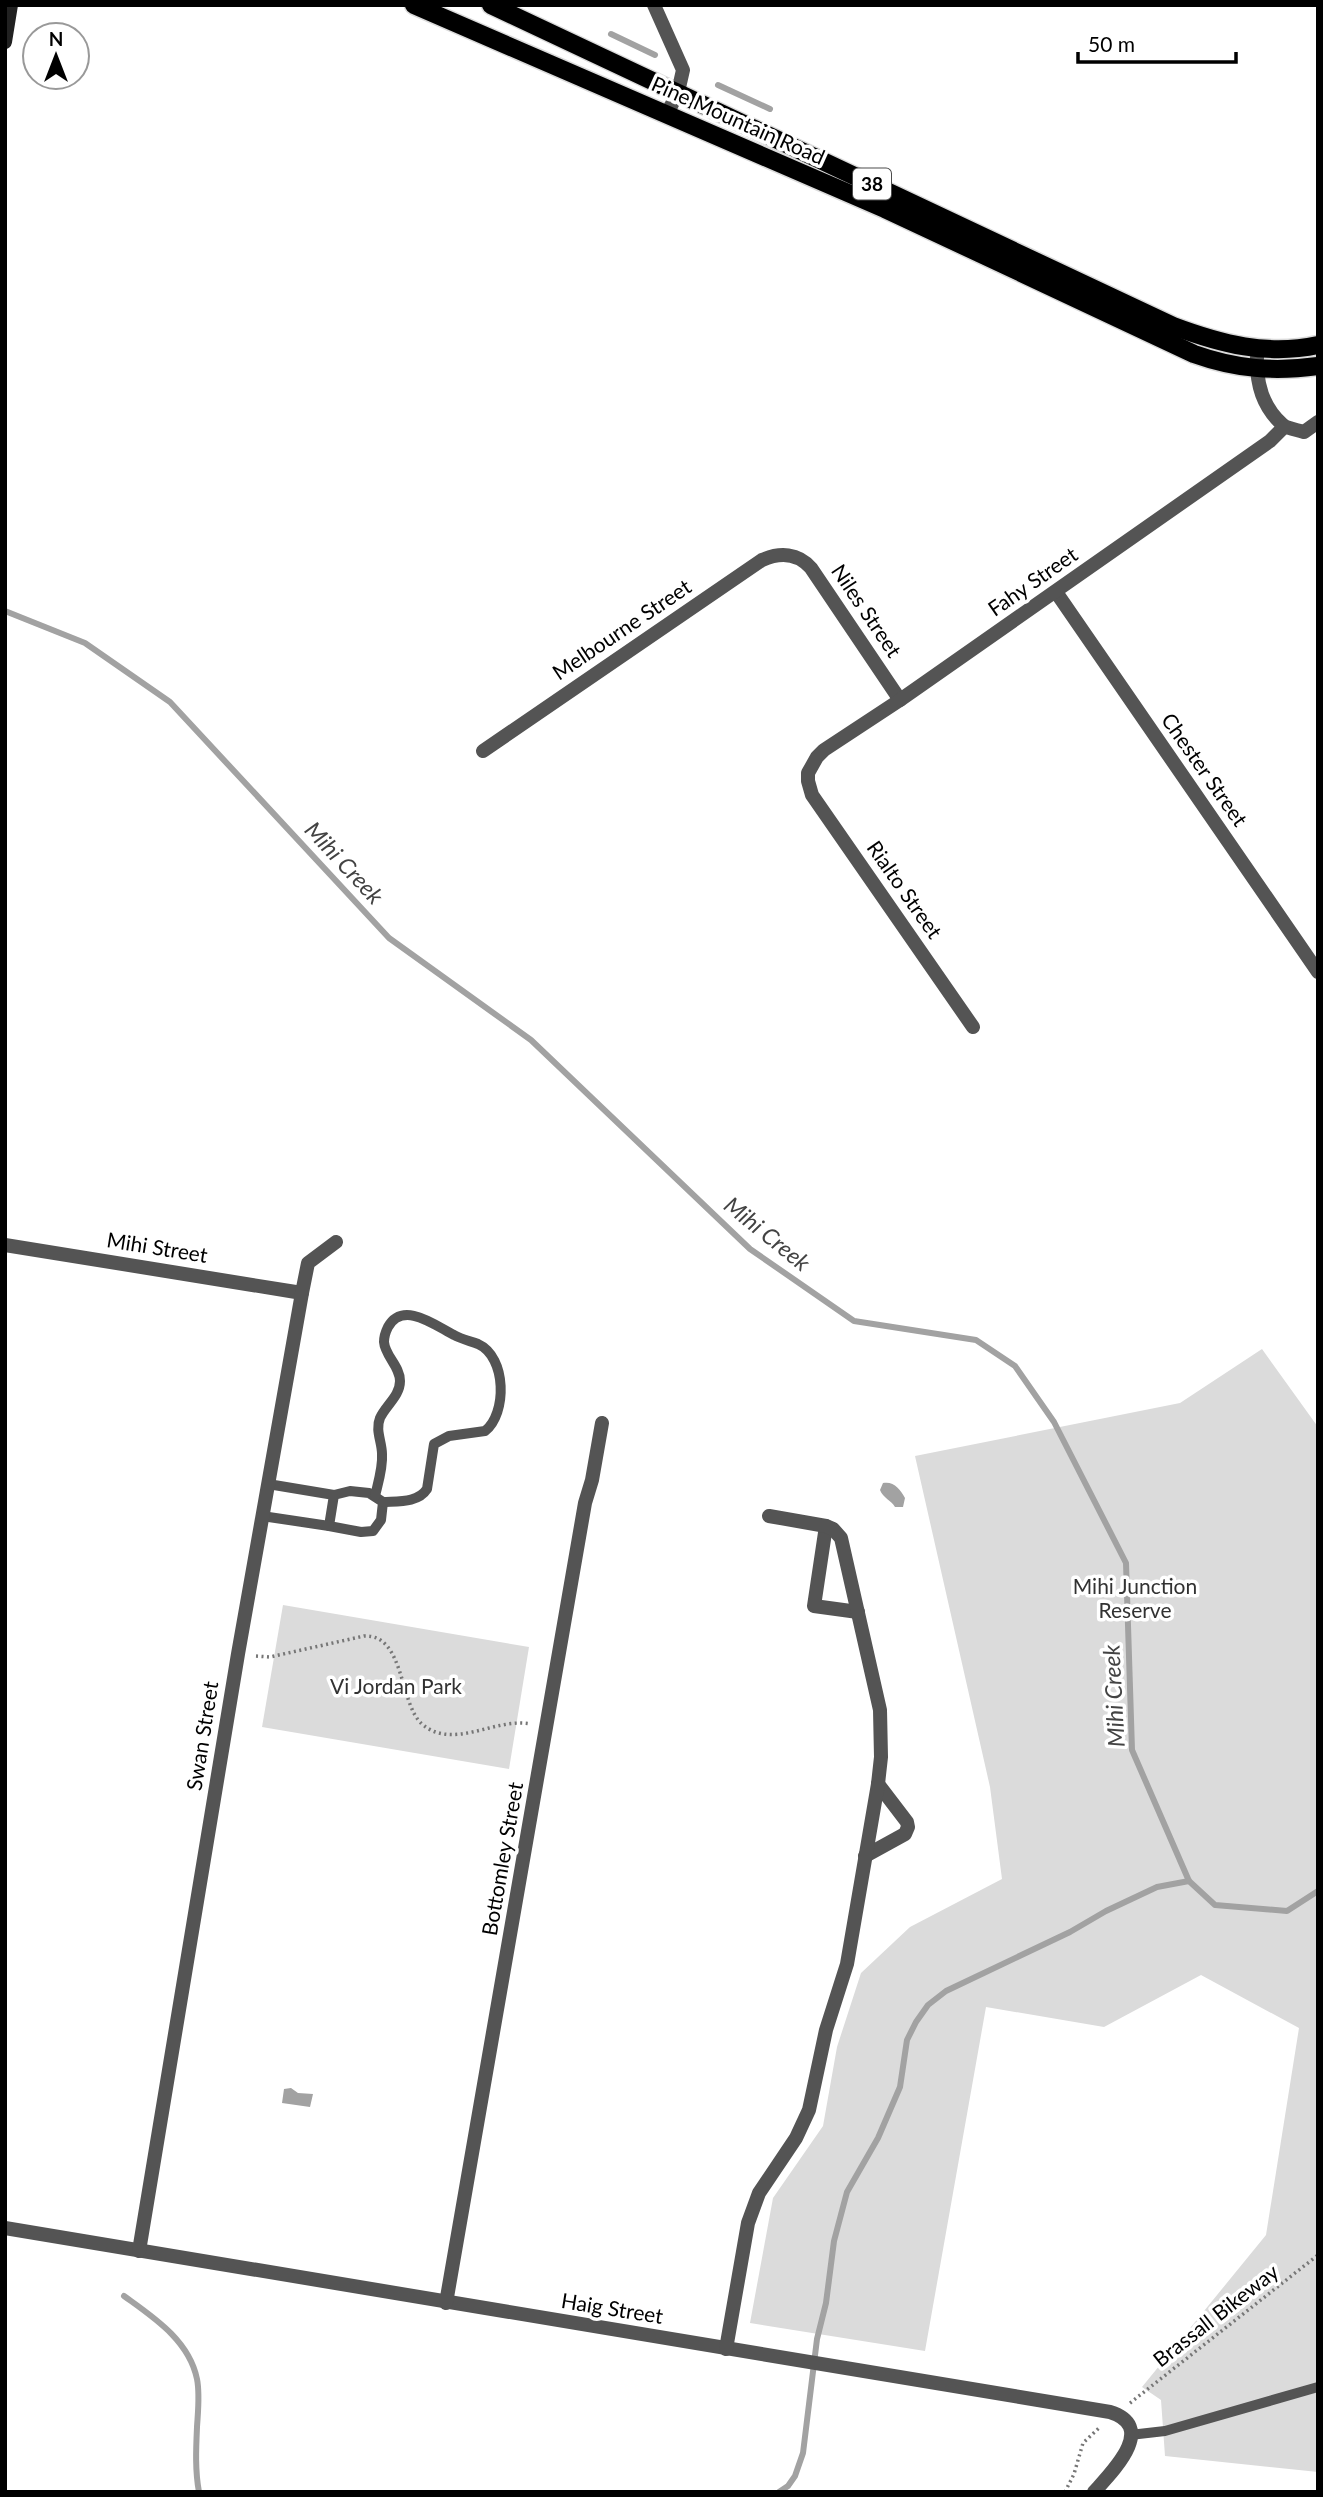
<svg xmlns="http://www.w3.org/2000/svg" width="1323" height="2497" viewBox="0 0 1323 2497" font-family="Lato,sans-serif">
	<style>
		.green { fill: #dbdbdb }
		.water { fill: #a2a2a2 }
		.lines { fill: none; stroke-linecap: round; stroke-linejoin: round }
		.stream { stroke: #a2a2a2; stroke-width: 6 }
		.primary-casing { stroke: #dbdbdb; stroke-width: 21 }
		.path { stroke: #767676; stroke-width: 3.5; stroke-dasharray: 2 3.5; stroke-linecap: butt }
		.lane { stroke: #545454; stroke-width: 10 }
		.street { stroke: #545454; stroke-width: 14 }
		.secondary { stroke: #212121; stroke-width: 14 }
		.primary { stroke: #000; stroke-width: 18 }
		.labels { text-anchor: middle; stroke-width: 7; stroke-linejoin: round; paint-order: stroke }
		.shield { fill: #fff; stroke: #4c4c4c; stroke-width: 2 }
		.shield-label { font-size: 19px; font-weight: bold; fill: #000 }
		.street-label { font-size: 21px; fill: #000; stroke: #fff }
		.park-label { font-size: 21px; fill: #323232; stroke: #fff }
		.water-label { font-size: 23px; font-style: italic; fill: #434343; stroke: #fff }
	</style>
	<rect width="100%" height="100%" fill="#fff"/>
	<g class="green">
		<polygon points="1262,1349 1318,1427 1318,2472 1165,2456 1161,2400 1142,2387 1266,2235 1299,2028 1201,1975 1104,2027 986,2007 925,2351 750,2323 773,2198 823,2126 837,2047 861,1973 910,1927 1002,1879 990,1787 915,1456 1180,1403"/>
		<polygon points="283,1605 529,1647 509,1769 262,1727"/>
	</g>
	<g class="water">
		<path d="M883,1483C894,1481 900,1489 905,1498L903,1507H895C891,1500 883,1498 880,1490Z"/>
		<polygon points="291,2088 298,2093 313,2094 310,2107 282,2103 284,2089"/>
	</g>
	<g class="lines">
		<g class="stream">
			<polyline points="611,34 655,55"/>
			<polyline points="718,85 770,109"/>
			<polyline points="5,611 85,643 170,702 389,938 531,1040 750,1249 854,1321 976,1340 1015,1366 1054,1422 1126,1563 1132,1750 1189,1881 1215,1905 1287,1911 1318,1891"/>
			<path d="M124,2296C153,2317 189,2340 197,2379C200,2394 198,2411 197,2427C196,2449 195,2471 199,2492"/>
			<polyline points="779,2492 788,2486 795,2476 803,2453 817,2339 826,2303 834,2241 847,2192 878,2138 900,2087 907,2040 916,2022 928,2005 946,1991 1070,1932 1106,1911 1157,1887 1189,1881"/>
		</g>
		<defs>
			<g id="primary">
				<path d="M414,5L885,209L1194,354C1236,369 1274,372 1318,366"/>
				<path d="M491,5L1173,326C1221,344 1267,356 1318,345"/>
			</g>
		</defs>
		<use href="#primary" class="primary-casing"/>
		<g class="path">
			<path d="M256,1656L270,1657L364,1636C405,1634 399,1704 422,1724C453,1751 495,1717 531,1724"/>
			<polyline points="1130,2403 1318,2255"/>
			<polyline points="1065,2492 1074,2474 1083,2443 1099,2428"/>
		</g>
		<g class="lane">
			<polyline points="268,1484 334,1495 350,1491 369,1493 383,1502 381,1520 373,1531 361,1532 329,1526 334,1495"/>
			<path d="M375,1496C378,1483 383,1468 382,1454C382,1442 375,1430 380,1418C386,1405 400,1396 400,1381C400,1366 385,1356 384,1342C384,1337 386,1331 388,1327C403,1300 436,1326 454,1335C461,1339 470,1341 478,1344C507,1357 507,1414 485,1431L449,1436L434,1444L427,1489C418,1503 398,1501 383,1502"/>
			<polyline points="262,1516 329,1526"/>
			<polyline points="1130,2435 1165,2431 1318,2387"/>
		</g>
		<g class="street">
			<polyline points="654,5 683,70 678,92 667,114"/>
			<path d="M1257,357C1256,383 1262,407 1283,425C1288,429 1298,430 1304,432L1318,422"/>
			<polyline points="1056,592 1318,972"/>
			<path d="M483,751L762,560C780,552 798,553 811,568L900,700"/>
			<polyline points="973,1027 812,795 808,781 808,773 817,757 824,750 900,700 1270,441 1284,427"/>
			<polyline points="5,1245 302,1293"/>
			<polyline points="826,1526 814,1606 858,1612"/>
			<polyline points="865,1856 905,1834 908,1827 907,1822 878,1784"/>
			<path d="M5,2228L1110,2412C1158,2427 1112,2472 1094,2492"/>
			<polyline points="139,2251 238,1654 302,1293 308,1263 336,1242"/>
			<polyline points="446,2303 585,1503 592,1480 602,1423"/>
			<polyline points="726,2349 748,2223 759,2193 796,2138 809,2110 826,2030 847,1964 878,1784 881,1757 880,1710 841,1538 833,1529 826,1526 769,1516"/>
		</g>
		<polyline class="secondary" points="5,42 11,5"/>
		<use href="#primary" class="primary"/>
	</g>
	<g class="labels">
		<rect class="shield" x="853" y="168.5" width="38" height="31" rx="5"/>
		<g class="shield-label">
			<text x="872" y="191">38</text>
		</g>
		<g class="street-label">
			<text transform="translate(738 121) rotate(24)" y="7">Pine Mountain Road</text>
			<text transform="translate(1033 582) rotate(-35)" y="7">Fahy Street</text>
			<text transform="translate(866 611) rotate(56)" y="7">Niles Street</text>
			<text transform="translate(622 630) rotate(-34)" y="7">Melbourne Street</text>
			<text transform="translate(1204 770) rotate(55)" y="7">Chester Street</text>
			<text transform="translate(904 890) rotate(55)" y="7">Rialto Street</text>
			<text transform="translate(157 1248) rotate(9)" y="7">Mihi Street</text>
			<text transform="translate(203 1736) rotate(-81)" y="7">Swan Street</text>
			<text transform="translate(503 1859) rotate(-80)" y="7">Bottomley Street</text>
			<text transform="translate(612 2309) rotate(9)" y="7">Haig Street</text>
			<text transform="translate(1216 2316) rotate(-38)" y="7">Brassall Bikeway</text>
		</g>
		<g class="park-label">
			<text x="1135" y="1594">Mihi Junction<tspan x="1135" dy="24">Reserve</tspan></text>
			<text x="396" y="1694">Vi Jordan Park</text>
		</g>
		<g class="water-label">
			<text transform="translate(344 863) rotate(47)" y="8">Mihi Creek</text>
			<text transform="translate(767 1234) rotate(39)" y="8">Mihi Creek</text>
			<text transform="translate(1114 1696) rotate(-93)" y="8">Mihi Creek</text>
		</g>
	</g>
	<rect width="1323" height="2497" fill="none" stroke="#000000" stroke-width="14"/>
	<g transform="translate(56 56)"><circle r="33" fill="#ffffff" stroke="#999999" stroke-width="2"/>
	<path d="M0-5L12 26L0 18L-12 26Z" fill="#000000"/>
	<text y="-10" font-size="19" font-weight="bold" text-anchor="middle" fill="#000000">N</text>
	</g>
	<path d="M1078 52v10h158v-10" fill="none" stroke="#000000" stroke-width="3.5"/>
	<text x="1088" y="52" font-size="21" fill="#000000" stroke="#ffffff" stroke-width="5" paint-order="stroke">50 m</text>
</svg>
